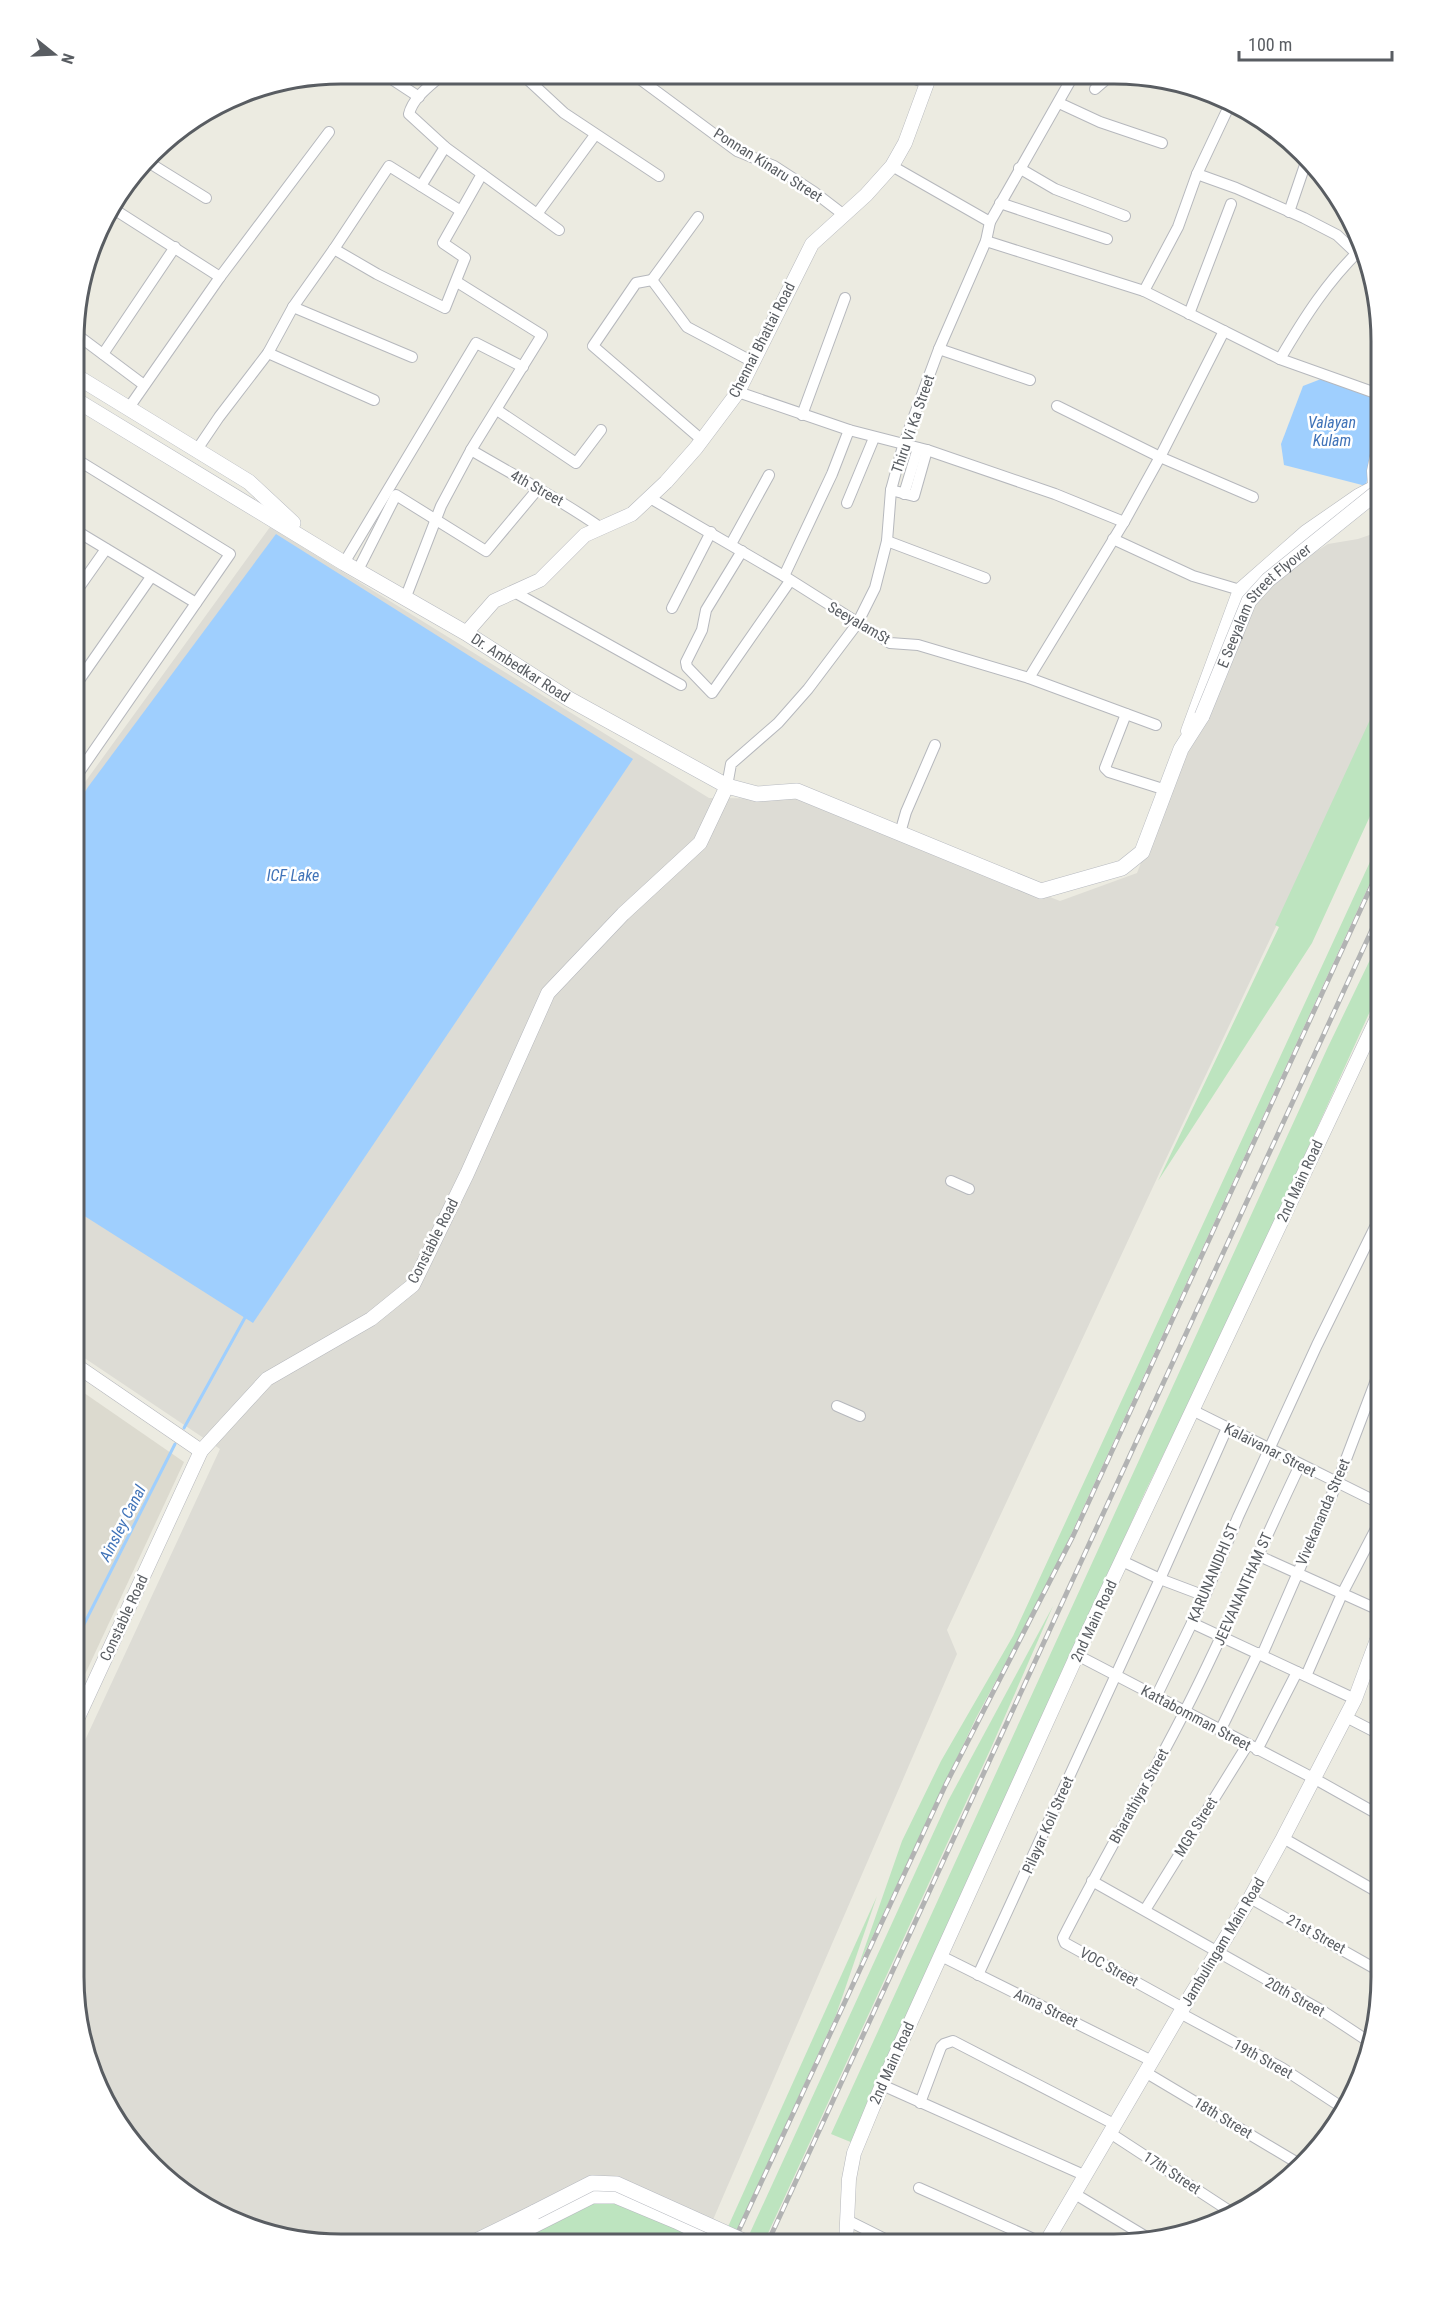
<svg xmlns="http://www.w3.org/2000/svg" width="1455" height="2318" viewBox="0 0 1455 2318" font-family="'Roboto Condensed',sans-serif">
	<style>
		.industrial { fill: #dddcd5 }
		.education { fill: #dcdacf }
		.green { fill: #bde4bf }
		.water { fill: #9fcffe }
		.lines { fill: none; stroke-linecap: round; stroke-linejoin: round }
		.stream { stroke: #9fcffe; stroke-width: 3 }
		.minor-casing { stroke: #b6b8bd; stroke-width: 12 }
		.tertiary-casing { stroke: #b6b8bd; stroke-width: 15 }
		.secondary-casing { stroke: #b7bac0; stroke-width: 16 }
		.minor { stroke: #fff; stroke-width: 10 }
		.tertiary { stroke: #fff; stroke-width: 14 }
		.secondary { stroke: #fff; stroke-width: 15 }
		.rail-casing { stroke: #b2b3b3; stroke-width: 5 }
		.rail { stroke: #fff; stroke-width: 3; stroke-dasharray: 9; stroke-linecap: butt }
		.secondary-bridge-casing { stroke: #b7bac0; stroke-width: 16; stroke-linecap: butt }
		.secondary-bridge { stroke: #fff; stroke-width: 15 }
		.labels { text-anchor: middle; stroke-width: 5; stroke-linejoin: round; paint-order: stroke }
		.street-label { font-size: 15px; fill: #595d62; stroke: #fff }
		.water-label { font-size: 16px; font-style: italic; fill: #4073b8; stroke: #fff }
		.rim { fill: none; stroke: #595d62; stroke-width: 3 }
	</style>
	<rect width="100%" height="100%" fill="#ecebe1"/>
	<polygon class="industrial" points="270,527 709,798 800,799 1060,901 1137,873 1244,597 1328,544 1358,539 1381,531 1381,705 1165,1161 947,1630 957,1654 703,2243 307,2242 239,2224 179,2189 129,2140 94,2079 74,1977 74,1764 220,1449 74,1351 75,796"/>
	<polygon class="education" points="74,1386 184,1462 74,1698"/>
	<g class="green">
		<polygon points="1381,696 1381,792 1312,943 1158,1181 1279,927 1275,925"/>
		<polygon points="1381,838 1381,859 1050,1580 976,1718 858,1967 902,1841 941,1761 1013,1636"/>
		<polygon points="1381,937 1381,987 1240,1298 1145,1492 853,2143 831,2134 1327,1049"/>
		<polygon points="1053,1606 991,1748 764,2242 749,2235 948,1801"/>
		<polygon points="877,1896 836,2015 736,2233 727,2229"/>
		<polygon points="593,2202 610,2202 690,2234 683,2243 514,2243"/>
	</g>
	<g class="water">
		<polygon points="1321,379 1373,397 1379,406 1366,486 1284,465 1281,444 1303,386"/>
		<polygon points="276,534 633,759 253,1323 75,1210 75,808 88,787"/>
	</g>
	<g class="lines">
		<g class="stream">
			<polyline points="184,1428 247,1314"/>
			<polyline points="74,1644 175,1444"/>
		</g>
		<defs>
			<g id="minor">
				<polyline points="384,74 419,97"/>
				<path d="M443,74C431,85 413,97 409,114L445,147L559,230"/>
				<polyline points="522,74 564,113 659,176"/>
				<polyline points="633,74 737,151 774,166 814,192 844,215"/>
				<polyline points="903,75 927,83"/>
				<polyline points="1095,89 1110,76"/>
				<polyline points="1059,103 1100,122 1162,143"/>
				<polyline points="148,162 206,198"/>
				<polyline points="892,166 990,222"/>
				<polyline points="1019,168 1055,189 1125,216"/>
				<polyline points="1197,174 1236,188 1304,218 1337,235 1356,253"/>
				<polyline points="421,186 445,147"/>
				<polyline points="1000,203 1107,239"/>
				<polyline points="112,208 220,277"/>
				<polyline points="1289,212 1307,159"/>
				<polyline points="537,214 595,135"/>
				<polyline points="698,217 652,280 687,327 753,362"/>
				<polyline points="986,241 1144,291 1280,359 1381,395"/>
				<polyline points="334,249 389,166 461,211"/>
				<polyline points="652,280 636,283 593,346 702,440"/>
				<polyline points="1144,291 1178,227 1197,174 1231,102"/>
				<polyline points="293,307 412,357"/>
				<polyline points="1189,314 1231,204"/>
				<polyline points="76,334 144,385"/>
				<polyline points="939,349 1030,380"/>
				<polyline points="268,353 374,400"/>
				<polyline points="103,354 175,247"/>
				<path d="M1280,359C1304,318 1328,280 1363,247"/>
				<polyline points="738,392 849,430 927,450 1055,494 1124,522"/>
				<polyline points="1057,406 1160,457 1253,497"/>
				<polyline points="128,409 220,277 329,132"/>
				<polyline points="497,410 576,463 601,430"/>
				<polyline points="802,415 845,298"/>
				<path d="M471,450C515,476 560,499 601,528"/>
				<polyline points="196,451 219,417 268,353 293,307 334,249 377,274 445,308 465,258 443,243 482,174"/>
				<polyline points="891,490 914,496 927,450"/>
				<polyline points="904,494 918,448"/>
				<polyline points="650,498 784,576 890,643 918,645 1029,678 1156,725"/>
				<polyline points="847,503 874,438"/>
				<polyline points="75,530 196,603"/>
				<polyline points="1113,539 1193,576 1240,590"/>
				<polyline points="887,541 985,578"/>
				<polyline points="731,544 769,475"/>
				<polyline points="742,551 706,610 702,630 686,662 687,667 712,693 790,581"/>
				<polyline points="344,563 476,343 523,367"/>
				<polyline points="358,570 396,495 486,551 537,490"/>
				<polyline points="784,576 832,474 849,430"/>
				<polyline points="75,593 106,549"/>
				<polyline points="516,593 681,685"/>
				<polyline points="405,599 441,506 471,450 542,335 457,282"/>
				<polyline points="672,608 711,532"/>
				<polyline points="1029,678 1124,522 1160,457 1224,331"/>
				<polyline points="75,686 151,577"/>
				<polyline points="1126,714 1105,768 1109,772 1166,790"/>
				<polyline points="75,778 230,554 76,459"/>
				<polyline points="727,786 731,764 778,723 808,689 857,624 875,588 887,541 891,490 903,446 939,349 986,241 990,222 1073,76"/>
				<polyline points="900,833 906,812 935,745"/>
				<polyline points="951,1181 969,1189"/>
				<polyline points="837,1406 860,1416"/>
				<polyline points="1192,1410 1381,1504"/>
				<polyline points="1257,1555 1381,1611"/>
				<polyline points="1122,1561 1160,1579 1205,1596"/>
				<polyline points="1192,1623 1355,1699"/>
				<polyline points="1077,1655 1315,1779 1381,1816"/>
				<polyline points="1262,1655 1337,1483 1381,1367"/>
				<polyline points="1306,1676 1342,1594 1381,1519"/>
				<polyline points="1156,1697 1205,1596 1238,1517 1317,1345 1381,1215"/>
				<polyline points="1346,1717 1381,1735"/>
				<polyline points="1220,1731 1258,1653"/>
				<polyline points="1257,1750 1297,1672"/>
				<polyline points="1283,1838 1381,1894"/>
				<polyline points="1092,1881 1321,2010 1371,2043"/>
				<polyline points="1250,1898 1381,1972"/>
				<polyline points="1145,1910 1248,1744"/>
				<polyline points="941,1956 1152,2061"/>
				<polyline points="978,1975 1160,1579 1227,1428"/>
				<path d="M1183,2008L1065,1943L1063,1938C1102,1861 1147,1786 1186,1709C1227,1629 1261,1546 1300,1465"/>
				<polyline points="1180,2013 1282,2068 1343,2108"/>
				<polyline points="1145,2072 1301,2165"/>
				<polyline points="882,2085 1086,2176"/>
				<polyline points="920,2103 941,2047 944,2044 953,2041 1114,2124"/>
				<polyline points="1110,2133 1234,2214"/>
				<polyline points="919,2188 1045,2244"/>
				<polyline points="1075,2194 1148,2238"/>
				<polyline points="849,2221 895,2244"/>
			</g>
			<g id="tertiary">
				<polyline points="1375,487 1374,471 1381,438"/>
				<polyline points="466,633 494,601 540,580 585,535 632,514 666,482 696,448 738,392 812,244 866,195 892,166 905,143 930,75"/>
				<polyline points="1188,731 1240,590 1306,532 1358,496 1381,484"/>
				<polyline points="74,1364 201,1451"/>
				<polyline points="74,1726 201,1451 267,1379 371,1319 413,1285 467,1174 548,993 623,914 700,843 727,786"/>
				<polyline points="846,2244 849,2179 854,2153 882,2085 1077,1655 1381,1010"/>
				<polyline points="1045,2244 1183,2008 1250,1898 1283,1838 1355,1699 1381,1629"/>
			</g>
			<g id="secondary">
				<polyline points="76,376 249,482 293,523"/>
				<path id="s1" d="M76,400L344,563L466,633L569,699L727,786L757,794L797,791L1041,891L1122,868L1142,852L1181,749L1202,716"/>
				<polyline points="472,2243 535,2212"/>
				<polyline points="499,2243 592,2196 616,2196 676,2221 722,2243"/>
			</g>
		</defs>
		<use href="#minor" class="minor-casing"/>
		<use href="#tertiary" class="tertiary-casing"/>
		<use href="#secondary" class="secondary-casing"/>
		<use href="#minor" class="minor"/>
		<use href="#tertiary" class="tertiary"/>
		<use href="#secondary" class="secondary"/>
		<defs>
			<g id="rail">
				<polyline points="733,2243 946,1784 1073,1536 1381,865"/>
				<polyline points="767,2244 1381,910"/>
			</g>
		</defs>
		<use href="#rail" class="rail-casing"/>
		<use href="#rail" class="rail"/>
		<defs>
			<g id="secondary-bridge">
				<path id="s2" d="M1202,716L1249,601L1268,580L1381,489"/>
				<polyline points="535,2212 592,2183 617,2184 748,2243"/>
			</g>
		</defs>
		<use href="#secondary-bridge" class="secondary-bridge-casing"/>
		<use href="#secondary-bridge" class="secondary-bridge"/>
	</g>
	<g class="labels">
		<g class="street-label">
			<text transform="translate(768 165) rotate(32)" y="5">Ponnan Kinaru Street</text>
			<text transform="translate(762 340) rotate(-63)" y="5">Chennai Bhattai Road</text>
			<text transform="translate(913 424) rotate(-71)" y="5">Thiru Vi Ka Street</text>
			<text transform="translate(537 488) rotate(29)" y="5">4th Street</text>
			<text dy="5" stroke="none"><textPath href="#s2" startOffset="129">E Seeyalam Street Flyover</textPath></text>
			<text transform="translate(859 623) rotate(30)" y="5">SeeyalamSt</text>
			<text dy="5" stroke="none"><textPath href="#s1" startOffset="519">Dr. Ambedkar Road</textPath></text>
			<text transform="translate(1300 1181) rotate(-65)" y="5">2nd Main Road</text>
			<text transform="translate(433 1241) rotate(-63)" y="5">Constable Road</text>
			<text transform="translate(1270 1450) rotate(27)" y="5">Kalaivanar Street</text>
			<text transform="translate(1323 1512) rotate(-67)" y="5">Vivekananda Street</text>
			<text transform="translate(1213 1573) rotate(-67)" y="5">KARUNANIDHI ST</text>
			<text transform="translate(1243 1589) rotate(-66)" y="5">JEEVANANTHAM ST</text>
			<text transform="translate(124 1618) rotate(-65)" y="5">Constable Road</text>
			<text transform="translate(1094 1621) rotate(-65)" y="5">2nd Main Road</text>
			<text transform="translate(1196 1718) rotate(28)" y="5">Kattabomman Street</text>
			<text transform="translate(1139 1796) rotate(-61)" y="5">Bharathiyar Street</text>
			<text transform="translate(1048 1825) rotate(-66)" y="5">Pilayar Koil Street</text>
			<text transform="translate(1196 1827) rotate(-58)" y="5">MGR Street</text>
			<text transform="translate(1316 1934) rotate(29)" y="5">21st Street</text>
			<text transform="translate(1223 1942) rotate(-59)" y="5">Jambulingam Main Road</text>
			<text transform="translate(1109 1967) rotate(29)" y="5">VOC Street</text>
			<text transform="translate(1295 1997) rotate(29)" y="5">20th Street</text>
			<text transform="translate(1046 2008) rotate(26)" y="5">Anna Street</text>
			<text transform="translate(1263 2059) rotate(29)" y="5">19th Street</text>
			<text transform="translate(892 2063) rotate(-66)" y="5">2nd Main Road</text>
			<text transform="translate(1223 2118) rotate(31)" y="5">18th Street</text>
			<text transform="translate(1172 2173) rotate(33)" y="5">17th Street</text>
		</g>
		<g class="water-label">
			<text x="1332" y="428">Valayan<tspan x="1332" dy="18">Kulam</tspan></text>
			<text x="293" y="881">ICF Lake</text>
			<text transform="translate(122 1523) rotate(-63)" y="6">Ainsley Canal</text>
		</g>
	</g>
	<path d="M0 0H1455V2318H0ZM341 84H1114A257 257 0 0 1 1371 341V1977A257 257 0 0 1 1114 2234H341A257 257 0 0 1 84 1977V341A257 257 0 0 1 341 84Z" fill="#fff" fill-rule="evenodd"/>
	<path class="rim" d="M341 84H1114A257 257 0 0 1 1371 341V1977A257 257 0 0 1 1114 2234H341A257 257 0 0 1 84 1977V341A257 257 0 0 1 341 84Z"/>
	<g transform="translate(54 54) rotate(108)" stroke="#ffffff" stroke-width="4.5" paint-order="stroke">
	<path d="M0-4.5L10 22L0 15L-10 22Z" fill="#595d62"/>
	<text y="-9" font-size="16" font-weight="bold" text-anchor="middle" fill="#595d62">N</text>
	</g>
	<path d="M1239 51v9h153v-9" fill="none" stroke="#595d62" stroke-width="3"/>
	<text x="1248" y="51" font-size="18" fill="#595d62" stroke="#ffffff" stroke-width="4.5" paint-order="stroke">100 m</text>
</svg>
